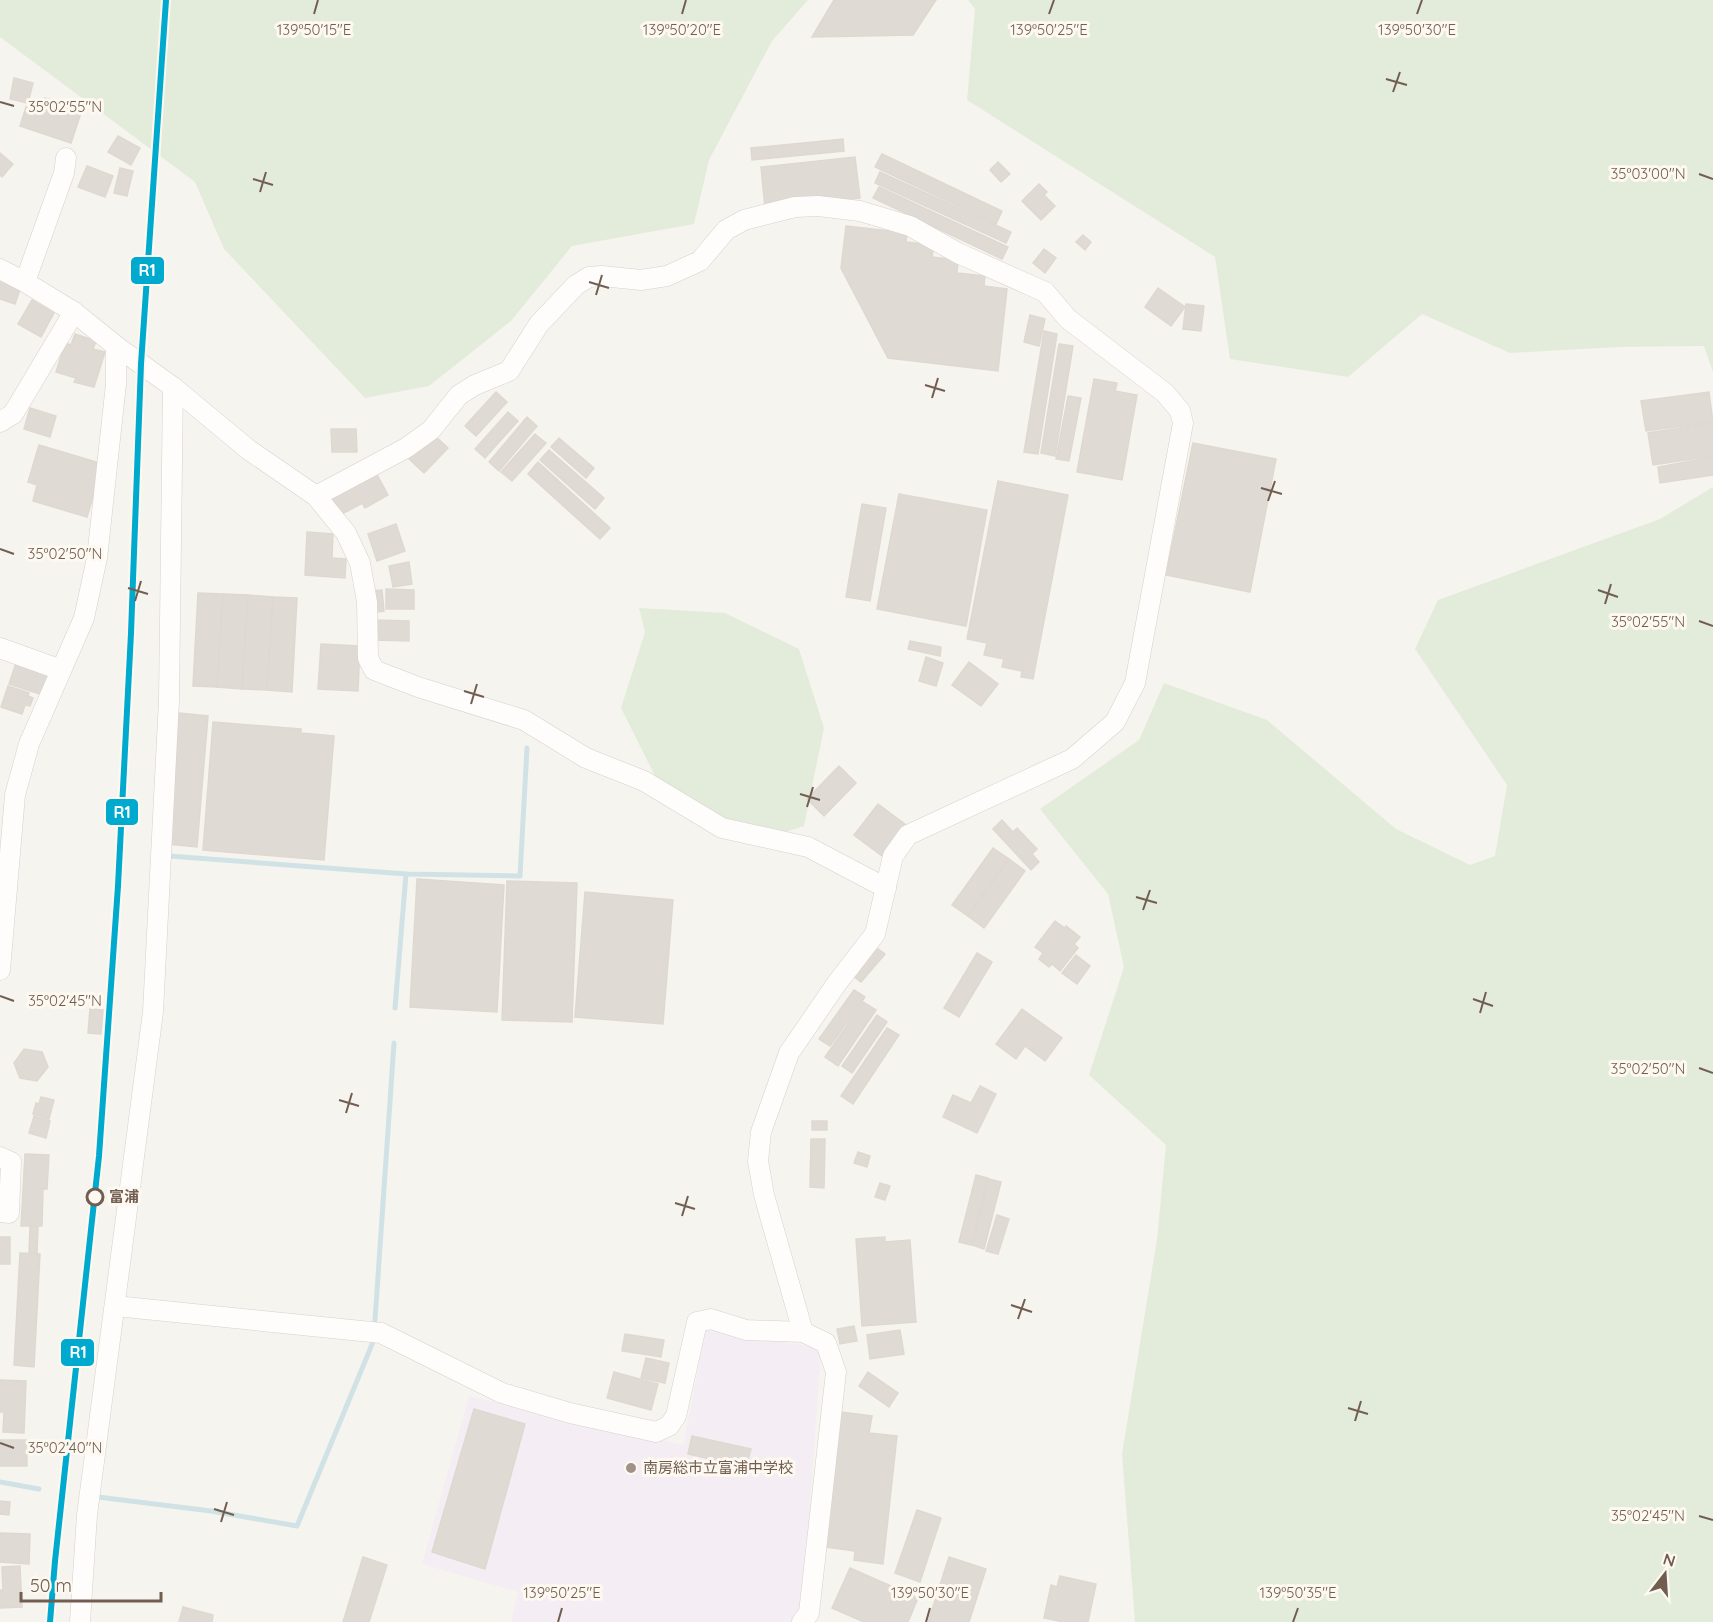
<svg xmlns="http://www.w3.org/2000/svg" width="1713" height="1622" viewBox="0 0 1713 1622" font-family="Quicksand,'Noto Sans JP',sans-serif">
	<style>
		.education { fill: #f4edf3 }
		.green { fill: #e3ecdb }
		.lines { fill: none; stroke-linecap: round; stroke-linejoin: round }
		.stream { stroke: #d1e2e6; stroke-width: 5 }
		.building { fill: #e0dad4; stroke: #dfd8d1; stroke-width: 1.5 }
		.minor-casing { stroke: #d6d1cc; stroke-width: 21 }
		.minor { stroke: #fefdfc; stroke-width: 20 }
		.rail-1-casing { stroke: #fdf9f1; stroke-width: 10 }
		.rail-1 { stroke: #00a9ce; stroke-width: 6 }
		.ticks { fill: none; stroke: #725e51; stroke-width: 2 }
		.stop-dot { fill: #fdf9f1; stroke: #725e51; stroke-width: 3 }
		.poi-dot { fill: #a09288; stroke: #fdf9f1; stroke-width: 2 }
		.labels { text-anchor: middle; stroke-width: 6; stroke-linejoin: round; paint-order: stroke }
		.stop-label { font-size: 15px; font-weight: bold; fill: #725e51; stroke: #fdf9f1; text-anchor: start }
		.poi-label { font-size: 15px; fill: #725e51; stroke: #fdf9f1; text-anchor: start }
		.ticks-label { font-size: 15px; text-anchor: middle; fill: #725e51; stroke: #fdf9f1; stroke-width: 6; stroke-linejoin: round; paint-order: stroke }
		.line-badge { stroke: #fdf9f1; stroke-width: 2 }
		.badge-label { font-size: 16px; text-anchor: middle; font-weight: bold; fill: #fff }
	</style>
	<rect width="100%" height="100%" fill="#f6f4ee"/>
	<polygon class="education" points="706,1329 821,1348 803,1609 793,1622 511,1622 518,1592 422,1564 469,1396 683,1445"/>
	<g class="green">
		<polygon points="0,0 808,0 772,41 709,160 694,224 572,246 511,321 429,386 365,398 224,249 195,182 0,37"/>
		<polygon points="968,0 1713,0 1713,372 1704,346 1619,347 1510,353 1422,314 1348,377 1230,359 1215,257 967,100 975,9"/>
		<polygon points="1713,487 1713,1622 1135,1622 1122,1454 1157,1239 1166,1145 1089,1075 1124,967 1108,894 1040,809 1139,740 1164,683 1267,720 1396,829 1470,865 1495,856 1507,785 1415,649 1438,600 1660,519"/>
		<polygon points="639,608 725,613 799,649 824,728 804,826 755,842 666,798 621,708 645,632"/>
	</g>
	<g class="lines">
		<g class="stream">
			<polyline points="169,856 406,874 520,876 527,748"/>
			<polyline points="395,1008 406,874"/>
			<polyline points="375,1320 394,1043"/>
			<polyline points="0,1482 39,1489"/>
			<polyline points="98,1497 211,1511 297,1526 373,1342"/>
		</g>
	</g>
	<g class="building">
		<polygon points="834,0 936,0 913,35 812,37"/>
		<polygon points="14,78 33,83 28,103 10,99"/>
		<polygon points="45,98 82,110 71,143 20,126 26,107 41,111"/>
		<polygon points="118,136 140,148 131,165 108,152"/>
		<polygon points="843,139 844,151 752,160 751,148"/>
		<polygon points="0,153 13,164 2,177 0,175"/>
		<polygon points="882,154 1002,211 996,224 875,167"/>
		<polygon points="855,157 860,198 765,208 761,167"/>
		<polygon points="998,162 1010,174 1001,182 990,170"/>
		<polygon points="87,166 113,176 105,197 78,187"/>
		<polygon points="120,168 133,171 127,196 114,193"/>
		<polygon points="880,172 1011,232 1006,243 875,183"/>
		<polygon points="1039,184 1047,192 1044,195 1055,206 1041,220 1022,201"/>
		<polygon points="879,187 1008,247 1002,259 873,198"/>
		<polygon points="846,226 907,233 906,242 934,245 932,257 958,260 957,273 985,276 984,286 1007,289 998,371 888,358 841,268"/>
		<polygon points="1083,235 1091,242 1085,250 1076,242"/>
		<polygon points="1044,249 1056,258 1045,273 1033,263"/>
		<polygon points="0,280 21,287 15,304 0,299"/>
		<polygon points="1158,288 1185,307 1171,326 1145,307"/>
		<polygon points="32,300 54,313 41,337 18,324"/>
		<polygon points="1186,304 1204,306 1201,331 1183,329"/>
		<polygon points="1030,315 1045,319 1039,346 1024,342"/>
		<polygon points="1044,331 1057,334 1038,454 1024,452"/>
		<polygon points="75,334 96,341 93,349 105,352 94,387 74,382 76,378 56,372 65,343 71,345"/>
		<polygon points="1059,344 1073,346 1055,456 1041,453"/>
		<polygon points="1094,379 1117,383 1115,391 1137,395 1122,480 1077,472"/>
		<polygon points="496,392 507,402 476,436 465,426"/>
		<polygon points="1709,392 1713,422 1646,431 1641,401"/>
		<polygon points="1068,396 1081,398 1069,461 1056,459"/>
		<polygon points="30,408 56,416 50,437 24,429"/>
		<polygon points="508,412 518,421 485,458 475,449"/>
		<polygon points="527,417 537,426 499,471 489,462"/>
		<polygon points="1713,423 1713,456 1653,465 1648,433"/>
		<polygon points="331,429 356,429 357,452 332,452"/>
		<polygon points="433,434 448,448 424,473 409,459"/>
		<polygon points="535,434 546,443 512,481 501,472"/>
		<polygon points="559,438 594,468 586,478 551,447"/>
		<polygon points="1193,443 1276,459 1250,592 1166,575"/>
		<polygon points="39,445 103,464 87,517 33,501 37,485 28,482"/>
		<polygon points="549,450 604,498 595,509 540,460"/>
		<polygon points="1713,457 1713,475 1660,483 1658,467"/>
		<polygon points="538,462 610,528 600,539 528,474"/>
		<polygon points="375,471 388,495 365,508 352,484"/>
		<polygon points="998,481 1068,495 1033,679 1021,677 1022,671 1002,667 1004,659 984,655 987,643 967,639"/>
		<polygon points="352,487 361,504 338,516 329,499"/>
		<polygon points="899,494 987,510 966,626 877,609"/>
		<polygon points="862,504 886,508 870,601 846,597"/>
		<polygon points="396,524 405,551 377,561 368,534"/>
		<polygon points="307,532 333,534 332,558 346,559 345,578 305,575"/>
		<polygon points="409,562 412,584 393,587 389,566"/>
		<polygon points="386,589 414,590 414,609 386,609"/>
		<polygon points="382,590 384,611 370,613 368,591"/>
		<polygon points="198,593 223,594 217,687 193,686"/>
		<polygon points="223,594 248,595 242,689 217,687"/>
		<polygon points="248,595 273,597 267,690 242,689"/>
		<polygon points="273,597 297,598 292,692 267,690"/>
		<polygon points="375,620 409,621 409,641 374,640"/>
		<polygon points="910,641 941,647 940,656 908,649"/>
		<polygon points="321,644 360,646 358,691 318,689"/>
		<polygon points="18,657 52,668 43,695 9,684"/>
		<polygon points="926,657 943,663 936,686 919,681"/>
		<polygon points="969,662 998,684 981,706 952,685"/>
		<polygon points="8,686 29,693 28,696 33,698 30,706 25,705 22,714 1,707"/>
		<polygon points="179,713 208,716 197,847 168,844"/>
		<polygon points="213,722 301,729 301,733 334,736 324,860 203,850"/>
		<polygon points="839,766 856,783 824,816 807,799"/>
		<polygon points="878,804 906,825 882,856 854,835"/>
		<polygon points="1002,820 1013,832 1017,828 1037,849 1032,854 1039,862 1031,870 993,829"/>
		<polygon points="993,848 1009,859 968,916 952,905"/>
		<polygon points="1009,859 1025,871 984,928 968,916"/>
		<polygon points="417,879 504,885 497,1012 410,1007"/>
		<polygon points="507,881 577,883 572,1022 502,1020"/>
		<polygon points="585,892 673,900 663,1024 575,1017"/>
		<polygon points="1055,921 1065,928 1066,926 1080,937 1074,944 1078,948 1060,971 1052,964 1049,967 1039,959 1043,953 1035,947"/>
		<polygon points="877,948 885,954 861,982 853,976"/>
		<polygon points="977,953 992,962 959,1017 944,1008"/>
		<polygon points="1076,955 1090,966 1077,984 1062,973"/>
		<polygon points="854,990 865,997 830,1046 819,1039"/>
		<polygon points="863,1002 876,1010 838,1066 825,1057"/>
		<polygon points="90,1009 103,1010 101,1034 88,1033"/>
		<polygon points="1022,1009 1062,1038 1045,1061 1025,1046 1016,1059 996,1044"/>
		<polygon points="877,1015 887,1022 852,1073 842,1066"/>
		<polygon points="887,1028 899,1035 853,1104 841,1096"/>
		<polygon points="24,1049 42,1052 48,1067 37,1081 20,1078 14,1063"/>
		<polygon points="980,1086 996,1094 977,1133 943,1117 953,1095 971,1103"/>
		<polygon points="41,1097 54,1100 49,1119 33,1114 36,1103 39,1104"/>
		<polygon points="34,1116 50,1121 46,1138 29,1133"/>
		<rect x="812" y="1121" width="15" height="9"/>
		<polygon points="811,1139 825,1139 824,1188 810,1187"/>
		<polygon points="858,1152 870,1156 867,1167 854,1163"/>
		<polygon points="25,1154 49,1155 47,1189 43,1189 42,1226 21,1226"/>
		<polygon points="976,1175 988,1178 971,1245 959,1242"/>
		<polygon points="989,1179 1001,1182 984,1249 972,1245"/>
		<polygon points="880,1183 890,1186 885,1200 875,1197"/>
		<polygon points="997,1215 1009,1219 998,1254 986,1251"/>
		<polygon points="30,1226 38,1226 37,1254 29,1254"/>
		<rect x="0" y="1237" width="10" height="27"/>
		<polygon points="885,1237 885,1242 910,1240 916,1322 862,1326 856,1239"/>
		<polygon points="20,1253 40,1254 34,1367 14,1365"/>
		<polygon points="854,1326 857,1341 840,1344 837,1329"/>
		<polygon points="900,1330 904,1354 870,1359 867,1335"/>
		<polygon points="625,1334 664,1340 661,1357 622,1351"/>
		<polygon points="646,1358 669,1363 665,1383 641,1378"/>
		<polygon points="614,1372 658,1384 651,1410 607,1398"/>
		<polygon points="868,1372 898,1393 889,1407 859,1386"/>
		<polygon points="0,1380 26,1381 24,1433 3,1432 4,1412 0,1412"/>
		<polygon points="474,1409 525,1424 485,1569 432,1552"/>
		<polygon points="841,1412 872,1416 869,1433 897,1436 883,1564 854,1560 855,1551 826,1547"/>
		<polygon points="692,1436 751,1449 746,1467 688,1454"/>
		<rect x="0" y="1440" width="27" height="26"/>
		<polygon points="0,1501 10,1502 9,1515 0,1514"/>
		<polygon points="917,1510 941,1518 920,1582 895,1573"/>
		<polygon points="0,1533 30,1534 29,1564 0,1562"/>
		<polygon points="363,1557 387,1565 369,1622 343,1622"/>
		<polygon points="949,1557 986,1569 969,1622 928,1622"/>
		<polygon points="20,1566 22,1607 0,1608 0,1590 3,1590 2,1567"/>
		<polygon points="850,1568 918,1598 908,1622 864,1622 832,1608"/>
		<polygon points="1060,1576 1096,1584 1088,1622 1064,1622 1044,1618 1051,1585 1057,1587"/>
		<polygon points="183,1607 213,1615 212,1622 179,1622"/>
	</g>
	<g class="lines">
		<defs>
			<g id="minor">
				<polyline points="0,269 25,282 74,312 116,346 173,387 249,450 316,496 346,533 360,563 367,602 368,658 374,670 418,687 524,720 586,758 644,781 722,828 808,847 886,888"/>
				<polyline points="25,282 64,173 66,158"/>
				<polyline points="0,422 13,414 74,312"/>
				<polyline points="316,496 406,448 431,430 459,395 475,385 509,371 539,324 576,285 589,277 602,276 641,280 667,276 700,261 726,230 744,220 795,207 818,206 860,211 910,226 958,253 1045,292 1068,319 1165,393 1180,411 1183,423 1135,683 1115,722 1072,759 908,835 893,856 875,934 837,983 789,1053 761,1132 758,1161 764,1195 803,1332"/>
				<polyline points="0,648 61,670"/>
				<polyline points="0,970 15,795 29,744 84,618 97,558 116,384 116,346"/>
				<polyline points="0,1157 11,1162 9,1213 0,1212"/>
				<polyline points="115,1306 381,1333 502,1393 570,1413 656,1432 669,1426 676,1416 697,1322 711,1319 746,1330 803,1332 826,1343 836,1372 809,1613 802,1622"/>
				<polyline points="80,1622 87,1515 153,1012 169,700 173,387"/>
			</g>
		</defs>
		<use href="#minor" class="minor-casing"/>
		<use href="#minor" class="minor"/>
		<defs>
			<polyline id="rail-1" points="50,1622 55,1561 99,1156 118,886 131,633 141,364 166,0"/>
		</defs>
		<use href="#rail-1" class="rail-1-casing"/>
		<use href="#rail-1" class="rail-1"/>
	</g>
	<path class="ticks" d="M314,14L318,0M682,14L686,0M1049,14L1054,0M1417,14L1422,0M1386,79L1407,85M1393,92L1400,72M0,102L14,106M1699,174L1713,179M253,179L273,185M260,192L266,172M589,282L609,288M596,295L602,275M925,385L945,391M932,398L938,378M1261,488L1282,494M1268,501L1275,481M0,549L14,554M128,588L148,594M1598,590L1618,597M135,601L141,581M1605,604L1611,584M1699,621L1713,626M464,691L484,697M471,704L477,684M800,794L820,800M807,807L813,787M1136,897L1157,903M1143,910L1150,890M0,996L14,1001M1473,999L1493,1006M1480,1013L1486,992M1699,1068L1713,1073M339,1100L359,1106M346,1113L352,1093M675,1203L695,1209M682,1216L688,1196M1011,1305L1032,1312M1018,1319L1025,1299M1348,1408L1368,1414M1355,1421L1361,1401M0,1443L14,1448M214,1509L234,1515M1699,1516L1713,1520M221,1522L227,1502M558,1622L562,1608M926,1622L930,1608M1293,1622L1298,1608"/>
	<circle class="stop-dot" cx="95" cy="1197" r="8"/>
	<circle class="poi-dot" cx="631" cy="1468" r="6"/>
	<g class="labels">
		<g class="stop-label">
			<text x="109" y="1202">富浦</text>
		</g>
		<g class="poi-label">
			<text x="643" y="1473">南房総市立富浦中学校</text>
		</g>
	</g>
	<g class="ticks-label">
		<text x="314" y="35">139°50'15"E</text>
		<text x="682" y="35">139°50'20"E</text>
		<text x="1049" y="35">139°50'25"E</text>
		<text x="1417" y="35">139°50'30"E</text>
		<text x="65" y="112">35°02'55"N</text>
		<text x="1648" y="179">35°03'00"N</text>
		<text x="65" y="559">35°02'50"N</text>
		<text x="1648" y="627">35°02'55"N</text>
		<text x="65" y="1006">35°02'45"N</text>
		<text x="1648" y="1074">35°02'50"N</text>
		<text x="65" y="1453">35°02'40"N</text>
		<text x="1648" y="1521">35°02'45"N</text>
		<text x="562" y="1598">139°50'25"E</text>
		<text x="930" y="1598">139°50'30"E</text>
		<text x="1298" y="1598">139°50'35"E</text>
	</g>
	<g class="line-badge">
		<rect x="130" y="256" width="35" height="29" rx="6" fill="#00a9ce"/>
		<rect x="105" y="798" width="34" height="28" rx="6" fill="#00a9ce"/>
		<rect x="60" y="1338" width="35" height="29" rx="6" fill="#00a9ce"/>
	</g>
	<g class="badge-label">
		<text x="147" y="276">R1</text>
		<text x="122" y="818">R1</text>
		<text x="78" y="1358">R1</text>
	</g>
	<g transform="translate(1665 1574) rotate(17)" stroke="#fdf9f1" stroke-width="4.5" paint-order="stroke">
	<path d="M0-4.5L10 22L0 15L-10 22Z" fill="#725e51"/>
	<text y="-9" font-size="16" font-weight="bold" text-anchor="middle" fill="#725e51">N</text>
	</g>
	<path d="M21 1592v9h140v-9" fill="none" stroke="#725e51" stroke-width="3"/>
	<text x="30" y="1592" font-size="18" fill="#725e51" stroke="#fdf9f1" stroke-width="4.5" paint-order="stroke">50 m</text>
</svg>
